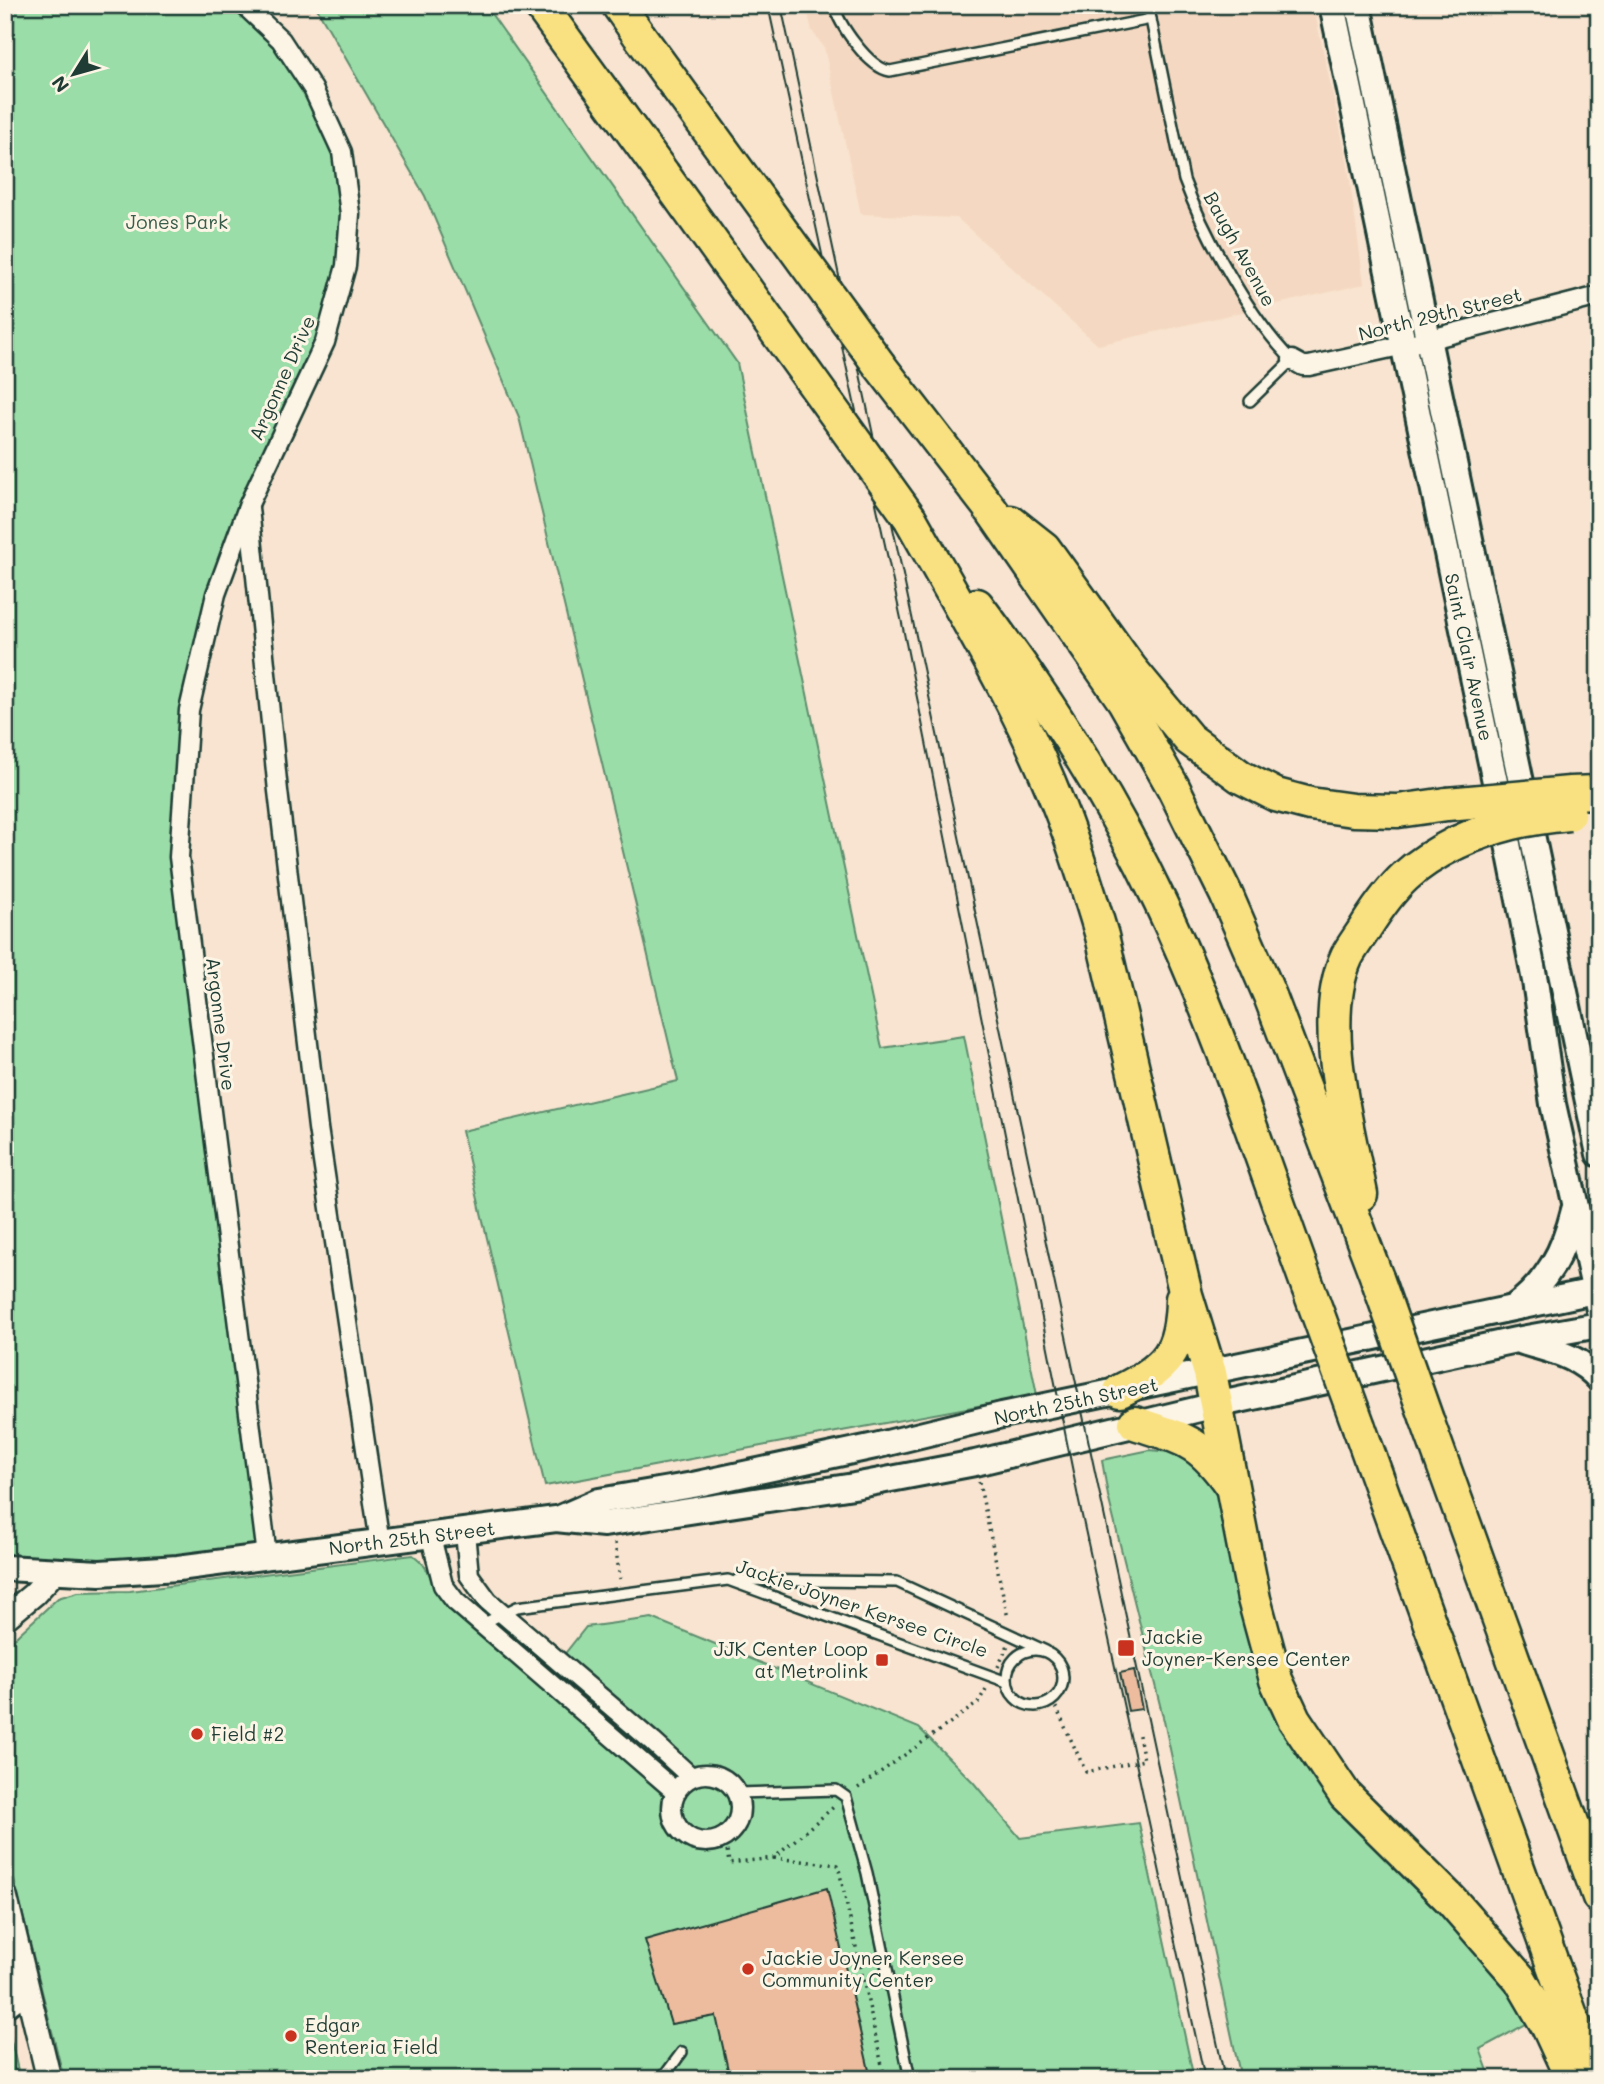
<svg xmlns="http://www.w3.org/2000/svg" width="1604" height="2084" viewBox="0 0 1604 2084" font-family="Mali,sans-serif">
	<style>
		.built { fill: #f5d8c1 }
		.green { fill: #9bdda8; stroke: #5d8d6e; stroke-width: 2 }
		.building { fill: #edbc9e; stroke: #1f3d34; stroke-width: 2 }
		.lines { fill: none; stroke-linecap: round; stroke-linejoin: round }
		.service-casing { stroke: #1f3d34; stroke-width: 14 }
		.minor-casing { stroke: #1f3d34; stroke-width: 23 }
		.tertiary-casing { stroke: #1f3d34; stroke-width: 28 }
		.secondary-casing { stroke: #1f3d34; stroke-width: 30 }
		.motorway-casing { stroke: #1f3d34; stroke-width: 37 }
		.path { stroke: #1f3d34; stroke-width: 3.5; stroke-dasharray: 2 5; stroke-linecap: butt }
		.service { stroke: #fcf5e5; stroke-width: 9 }
		.minor { stroke: #fcf5e5; stroke-width: 18 }
		.tertiary { stroke: #fcf5e5; stroke-width: 23 }
		.secondary { stroke: #fcf5e5; stroke-width: 24 }
		.motorway { stroke: #f9e181; stroke-width: 32 }
		.tram { stroke: #1f3d34; stroke-width: 2 }
		.motorway-bridge-casing { stroke: #1f3d34; stroke-width: 37; stroke-linecap: butt }
		.motorway-bridge { stroke: #f9e181; stroke-width: 32 }
		.poi-dot { fill: #c8321e; stroke: #fcf5e5; stroke-width: 2.5 }
		.labels { text-anchor: middle; stroke-width: 6; stroke-linejoin: round; paint-order: stroke }
		.park-label { font-size: 19px; fill: #385d4b; stroke: #fcf5e5 }
		.street-label { font-size: 19px; fill: #1f3d34; stroke: #fcf5e5 }
		.poi-label { font-size: 19px; fill: #1f3d34; stroke: #fcf5e5; text-anchor: start }
	</style>
	<rect width="100%" height="100%" fill="#f8e4d0"/>
	<filter id="ink" filterUnits="userSpaceOnUse"><feTurbulence type="fractalNoise" baseFrequency=".0143" numOctaves="2"/><feDisplacementMap in="SourceGraphic" scale="14" xChannelSelector="R" yChannelSelector="G"/><feConvolveMatrix kernelMatrix="1 2 1 2 8 2 1 2 1" color-interpolation-filters="sRGB"/></filter>
	<g filter="url(#ink)">
		<polygon class="built" points="806,5 1313,5 1347,160 1364,284 1098,345 957,218 861,214 824,47 812,31"/>
		<g class="green">
			<polygon points="5,5 244,5 281,40 342,152 350,214 325,342 249,504 189,710 179,857 267,1556 5,1568"/>
			<polygon points="315,5 485,5 737,363 882,1048 964,1036 1037,1395 545,1486 462,1131 678,1081 519,417 425,196"/>
			<polygon points="1150,1450 1187,1454 1220,1488 1227,1519 1224,1533 1259,1678 1295,1749 1338,1810 1488,1958 1530,2022 1480,2049 1491,2079 1241,2079 1164,1721 1108,1496 1102,1460"/>
			<path d="M413,1555C431,1567 432,1586 444,1603L540,1685L586,1627L652,1618L919,1728L973,1782L1020,1838L1139,1823L1194,2079H64L5,1844V1647L58,1598L78,1592L130,1591Z"/>
			<polygon points="5,2015 20,2079 5,2079"/>
		</g>
		<g class="building">
			<polygon points="1134,1670 1142,1709 1128,1711 1120,1673"/>
			<polygon points="827,1888 871,2079 730,2079 716,2016 671,2024 645,1940"/>
		</g>
		<g class="lines">
			<defs>
				<g id="service">
					<path d="M834,5C839,25 869,68 890,71L1151,19"/>
					<path d="M1148,5L1184,180C1204,234 1251,320 1292,360L1250,401"/>
					<polyline points="737,1580 897,1582 1046,1651"/>
					<polyline points="482,1624 517,1607 728,1580 1007,1682"/>
					<circle cx="1035" cy="1678" r="28"/>
					<polyline points="737,1793 836,1790 846,1797 867,1873 910,2079"/>
					<polyline points="662,2079 682,2052"/>
				</g>
				<g id="minor">
					<polyline points="244,5 281,40 313,89 342,152 350,214 346,266 325,342 249,504 216,594 189,710 179,857 267,1556"/>
					<polyline points="1292,360 1303,366 1309,366 1427,340 1599,296"/>
					<polyline points="249,508 278,791 318,1128 380,1543"/>
					<polyline points="465,1532 469,1575 488,1601 653,1742 690,1776"/>
					<polyline points="431,1537 443,1585 455,1601 676,1792"/>
					<circle cx="706" cy="1808" r="34"/>
					<polyline points="5,2009 29,1991"/>
				</g>
				<g id="tertiary">
					<polyline points="5,1618 34,1594 55,1571"/>
					<polyline points="5,1896 49,2079"/>
				</g>
				<g id="secondary">
					<polyline points="1332,5 1507,839 1535,981 1553,1104 1599,1310"/>
					<polyline points="1358,5 1599,1154"/>
					<path d="M1514,1307C1548,1282 1564,1251 1574,1210"/>
					<path d="M1520,1341C1550,1351 1577,1354 1599,1379"/>
					<polyline points="560,1518 599,1501 693,1485 875,1446 1002,1415 1599,1290"/>
					<polyline points="5,1568 100,1573 178,1568 556,1519 604,1524 854,1486 975,1463 1216,1405 1516,1340 1599,1325"/>
				</g>
				<g id="motorway">
					<polyline points="540,5 663,174"/>
					<polyline points="618,5 639,35"/>
					<polyline points="880,366 992,511 1078,635 1124,701 1173,787 1226,894 1270,996 1377,1278"/>
					<path d="M910,518C962,611 1019,704 1058,804C1075,847 1089,892 1102,936L1186,1295L1210,1373L1254,1599L1276,1680L1294,1719L1345,1795L1451,1900L1520,1979L1548,2027L1572,2079"/>
					<polyline points="1011,522 1044,548 1131,669 1189,739 1241,777 1276,795 1310,804 1353,810 1398,811 1447,804"/>
					<path d="M977,605C1047,698 1110,796 1160,902C1219,1026 1261,1158 1308,1287"/>
					<polyline points="1570,793 1599,792"/>
					<path d="M1361,1194C1348,1127 1317,1020 1347,956C1353,945 1361,935 1367,925C1394,883 1412,865 1456,843"/>
					<path d="M1120,1391C1167,1367 1181,1353 1182,1299"/>
					<polyline points="1427,1420 1599,1897"/>
					<path d="M1135,1423C1184,1439 1199,1440 1230,1484"/>
					<polyline points="1359,1427 1594,2079"/>
				</g>
			</defs>
			<use href="#service" class="service-casing"/>
			<use href="#minor" class="minor-casing"/>
			<use href="#tertiary" class="tertiary-casing"/>
			<use href="#secondary" class="secondary-casing"/>
			<use href="#motorway" class="motorway-casing"/>
			<g class="path">
				<polyline points="979,1482 1008,1618"/>
				<polyline points="615,1543 620,1579"/>
				<polyline points="998,1667 1008,1645"/>
				<polyline points="1053,1701 1086,1772 1144,1760 1138,1731"/>
				<polyline points="858,1788 978,1703 986,1689"/>
				<polyline points="725,1837 729,1863 774,1858 836,1805"/>
				<polyline points="774,1858 838,1865 885,2079"/>
			</g>
			<use href="#service" class="service"/>
			<use href="#minor" class="minor"/>
			<use href="#tertiary" class="tertiary"/>
			<use href="#secondary" class="secondary"/>
			<use href="#motorway" class="motorway"/>
			<g class="tram">
				<polyline points="768,5 903,628 1079,1502 1205,2079"/>
				<polyline points="781,5 1225,2079"/>
			</g>
			<defs>
				<g id="motorway-bridge">
					<polyline points="639,35 880,366"/>
					<polyline points="663,174 910,518"/>
					<polyline points="1447,804 1570,793"/>
					<path d="M1456,843C1495,825 1527,818 1569,814"/>
					<polyline points="1377,1278 1427,1420"/>
					<polyline points="1308,1287 1359,1427"/>
				</g>
			</defs>
			<use href="#motorway-bridge" class="motorway-bridge-casing"/>
			<use href="#motorway-bridge" class="motorway-bridge"/>
		</g>
	</g>
	<g class="poi-dot">
		<rect x="1117" y="1639" width="18" height="18" rx="3.5"/>
		<rect x="875" y="1653" width="14" height="14" rx="3.5"/>
		<circle cx="197" cy="1734" r="7"/>
		<circle cx="748" cy="1969" r="7"/>
		<circle cx="291" cy="2036" r="7"/>
	</g>
	<g class="labels">
		<g class="park-label">
			<text x="177" y="229">Jones Park</text>
		</g>
		<g class="street-label">
			<text transform="translate(1240 249) rotate(61)" y="7">Baugh Avenue</text>
			<text transform="translate(1440 314) rotate(-14)" y="7">North 29th Street</text>
			<text transform="translate(282 378) rotate(-66)" y="7">Argonne Drive</text>
			<text transform="translate(1469 657) rotate(78)" y="7">Saint Clair Avenue</text>
			<text transform="translate(221 1024) rotate(83)" y="7">Argonne Drive</text>
			<text transform="translate(1076 1401) rotate(-12)" y="7">North 25th Street</text>
			<text transform="translate(412 1538) rotate(-7)" y="7">North 25th Street</text>
			<text transform="translate(862 1608) rotate(19)" y="7">Jackie Joyner Kersee Circle</text>
		</g>
		<g class="poi-label">
			<text x="1142" y="1644">Jackie<tspan x="1142" dy="22">Joyner-Kersee Center</tspan></text>
			<text x="868" y="1656" text-anchor="end">JJK Center Loop<tspan x="868" dy="22">at Metrolink</tspan></text>
			<text x="211" y="1741">Field #2</text>
			<text x="762" y="1965">Jackie Joyner Kersee<tspan x="762" dy="22">Community Center</tspan></text>
			<text x="305" y="2032">Edgar<tspan x="305" dy="22">Renteria Field</tspan></text>
		</g>
	</g>
	<rect width="1604" height="2084" fill="none" stroke="#fcf5e5" stroke-width="28"/>
	<rect x="14" y="14" width="1576" height="2056" fill="none" stroke="#1f3d34" stroke-width="2.5" filter="url(#ink)"/>
	<g transform="translate(74 74) rotate(233)" stroke="#fcf5e5" stroke-width="5" paint-order="stroke">
	<path d="M0-5L12 26L0 18L-12 26Z" fill="#1f3d34"/>
	<text y="-10" font-size="19" font-weight="bold" text-anchor="middle" fill="#1f3d34">N</text>
	</g>
</svg>
